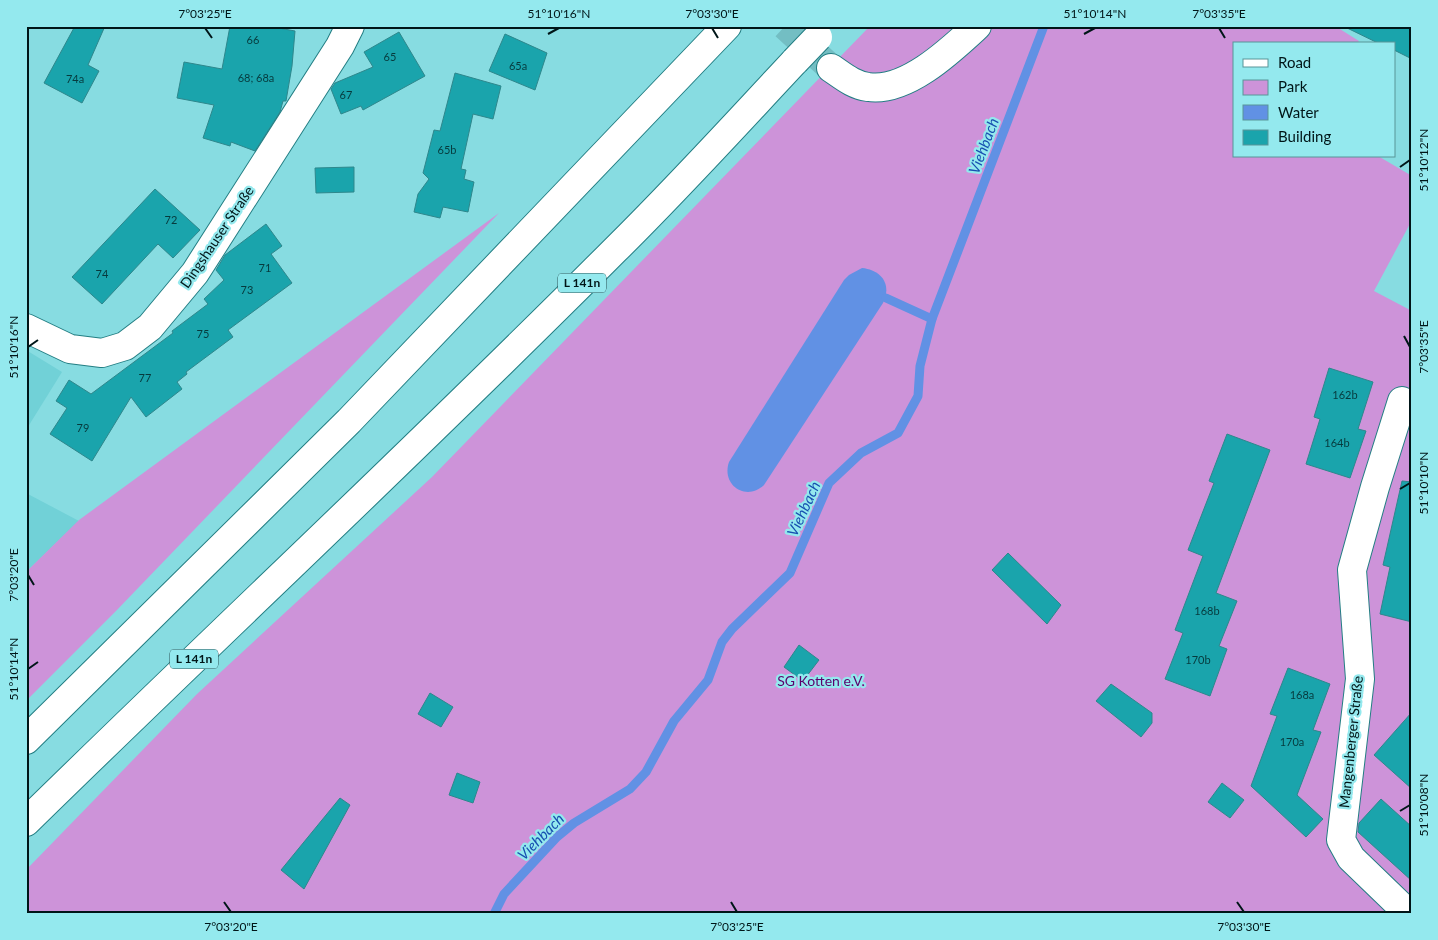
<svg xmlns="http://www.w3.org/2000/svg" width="1438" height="940" viewBox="0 0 1438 940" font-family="Lato,sans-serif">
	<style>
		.built { fill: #71d1d7 }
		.green { fill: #cd93d9 }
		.water { fill: #6191e4 }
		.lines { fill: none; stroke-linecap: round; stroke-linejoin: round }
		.stream { stroke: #6191e4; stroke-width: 9 }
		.building { fill: #1aa4ac; stroke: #2e878c }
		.minor-tunnel { stroke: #73bec3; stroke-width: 28; stroke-dasharray: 28 14; stroke-linecap: butt }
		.minor-casing { stroke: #237e83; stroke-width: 30 }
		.highway-casing { stroke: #237e83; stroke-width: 30 }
		.minor { stroke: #fff; stroke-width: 28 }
		.highway { stroke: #fff; stroke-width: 28 }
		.highway-bridge-casing { stroke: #237e83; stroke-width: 30; stroke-linecap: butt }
		.highway-bridge { stroke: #fff; stroke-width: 28 }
		.ticks { fill: none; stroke: #001618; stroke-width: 2 }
		.labels { text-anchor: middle; stroke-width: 4.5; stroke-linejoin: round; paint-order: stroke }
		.number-label { font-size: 11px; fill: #063a3d }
		.shield { fill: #94e9ee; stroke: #2c5558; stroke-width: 1 }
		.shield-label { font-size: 12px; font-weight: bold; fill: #001618 }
		.street-label { font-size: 14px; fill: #001618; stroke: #94e9ee }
		.park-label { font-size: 14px; fill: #5c006b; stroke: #94e9ee }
		.water-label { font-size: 15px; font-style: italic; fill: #1850b0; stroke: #94e9ee }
		.neatline { fill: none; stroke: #001618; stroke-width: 2 }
		.ticks-label { font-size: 12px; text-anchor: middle; fill: #001618 }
	</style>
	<rect width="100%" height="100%" fill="#87dce1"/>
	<g class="built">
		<polygon points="26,350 62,372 26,430"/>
		<polygon points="26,493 79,521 26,572"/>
	</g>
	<g class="green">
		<polygon points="870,26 1335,26 1359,41 1357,44 1234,44 1234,156 1378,156 1412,176 1412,220 1374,291 1412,311 1412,914 26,914 26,870 197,694 432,477"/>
		<polygon points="499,213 116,611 26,701 26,572 79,520"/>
	</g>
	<path class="water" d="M862,268C882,270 892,285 883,303L764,485C746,502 721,485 729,462L844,280L849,275Z"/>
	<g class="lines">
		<g class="stream">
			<polyline points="886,298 932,319"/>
			<polyline points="494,914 504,894 557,837 574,823 630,789 646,772 674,721 708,680 722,642 732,629 790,573 829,483 861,453 898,433 918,396 920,366 932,319 1044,26"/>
		</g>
	</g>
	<g class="building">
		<polygon points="75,26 105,26 88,65 99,71 82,103 44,83"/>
		<polygon points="230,26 268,26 295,31 292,66 286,101 283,101 280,112 255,151 231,142 230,146 203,138 214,105 177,98 184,62 222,69"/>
		<polygon points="1343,26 1412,26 1412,59 1394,50 1394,44 1380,44"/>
		<polygon points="399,32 425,76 363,110 361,106 341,114 331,89 335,83 373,67 364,52"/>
		<polygon points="505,34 547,53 535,90 489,71"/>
		<polygon points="455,73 501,86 493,119 473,114 461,169 466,170 464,179 474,182 468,212 443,207 440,218 414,212 418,194 429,179 423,173 434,130 440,131"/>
		<polygon points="354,167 354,192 316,193 315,168"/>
		<polygon points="155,189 200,230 173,258 158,244 102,304 72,277"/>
		<polygon points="266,224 282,246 271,254 292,283 228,330 233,337 186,372 187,374 177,382 182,389 146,417 131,397 92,461 50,434 67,408 56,401 69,380 91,394 173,333 172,331 208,304 204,299 224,280 216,270 225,255"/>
		<polygon points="1329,368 1373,382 1358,429 1366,431 1350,478 1306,464 1320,419 1314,417"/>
		<polygon points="1227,434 1270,450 1216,593 1237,601 1219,646 1227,649 1210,696 1165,679 1183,633 1175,630 1203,556 1188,550 1214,483 1209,481"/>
		<polygon points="1402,481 1412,482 1412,622 1380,614 1390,567 1383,565"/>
		<polygon points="1008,553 1061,605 1047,624 992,570"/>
		<polygon points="799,645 819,660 803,681 784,667"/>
		<polygon points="1288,668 1330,684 1313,730 1321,732 1297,795 1323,819 1306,837 1251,786 1277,716 1270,714"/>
		<polygon points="1111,684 1152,713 1152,723 1141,737 1096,701"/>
		<polygon points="430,693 453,707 441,727 418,714"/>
		<polygon points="1412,712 1412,789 1374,755"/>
		<polygon points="457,773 480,782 473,803 449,795"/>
		<polygon points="1222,783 1244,800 1230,818 1208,802"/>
		<polygon points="340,798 350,805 304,889 281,870"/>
		<polygon points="1381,799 1412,827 1412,881 1358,832 1359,823"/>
	</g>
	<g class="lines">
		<polyline class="minor-tunnel" points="785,26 831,68"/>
		<defs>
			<g id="minor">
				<path d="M831,68C843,76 853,85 868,87C906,93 951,50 977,26"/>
				<polyline points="26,328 70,349 102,353 125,346 150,327 195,273 340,46 350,26"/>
				<polyline points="1402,401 1375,487 1352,570 1360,679 1341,840 1351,858 1409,914"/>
			</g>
			<g id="highway">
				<polyline points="26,740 349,421 727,26"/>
				<path d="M26,822C222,630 422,444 615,250C677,189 736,124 795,61"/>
			</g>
		</defs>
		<use href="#minor" class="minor-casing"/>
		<use href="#highway" class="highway-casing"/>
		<use href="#minor" class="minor"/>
		<use href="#highway" class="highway"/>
		<defs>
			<polyline id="highway-bridge" points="795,61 818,37"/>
		</defs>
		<use href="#highway-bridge" class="highway-bridge-casing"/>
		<use href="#highway-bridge" class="highway-bridge"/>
	</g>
	<path class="ticks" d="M205,28L212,38M712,28L718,38M1219,28L1225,38M548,34L559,28M1084,34L1095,28M1400,167L1410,160M1404,336L1410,347M28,347L38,340M1400,489L1410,483M28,575L34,585M28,669L38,662M1400,811L1410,805M224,902L231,912M731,902L737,912M1237,902L1244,912"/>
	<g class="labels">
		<g class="number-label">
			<text x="253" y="44">66</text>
			<text x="390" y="61">65</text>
			<text x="518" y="70">65a</text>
			<text x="256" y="82">68; 68a</text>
			<text x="75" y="83">74a</text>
			<text x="346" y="99">67</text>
			<text x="447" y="154">65b</text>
			<text x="171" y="224">72</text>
			<text x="265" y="272">71</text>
			<text x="102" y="278">74</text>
			<text x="247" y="294">73</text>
			<text x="203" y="338">75</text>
			<text x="145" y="382">77</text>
			<text x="1345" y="399">162b</text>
			<text x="83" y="432">79</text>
			<text x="1337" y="447">164b</text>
			<text x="1207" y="615">168b</text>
			<text x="1198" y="664">170b</text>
			<text x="1302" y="699">168a</text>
			<text x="1292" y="746">170a</text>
		</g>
		<g class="shield">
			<rect x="558" y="273.5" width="48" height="19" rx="4"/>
			<rect x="170" y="649.5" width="48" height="19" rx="4"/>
		</g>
		<g class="shield-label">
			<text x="582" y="287">L 141n</text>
			<text x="194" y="663">L 141n</text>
		</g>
		<g class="street-label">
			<text transform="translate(217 237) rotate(-56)" y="5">Dingshauser Straße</text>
			<text transform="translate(1351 742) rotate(-84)" y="5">Mangenberger Straße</text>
		</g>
		<g class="park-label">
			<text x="821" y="686">SG Kotten e.V.</text>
		</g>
		<g class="water-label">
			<text transform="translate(984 146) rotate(-69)" y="5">Viehbach</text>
			<text transform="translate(804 509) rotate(-65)" y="5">Viehbach</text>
			<text transform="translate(541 837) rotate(-45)" y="5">Viehbach</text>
		</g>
	</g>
	<rect width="1438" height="940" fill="none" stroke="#94e9ee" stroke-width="55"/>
	<rect x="1233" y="42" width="162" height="115" fill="#94e9ee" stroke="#599598"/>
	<rect x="1243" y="59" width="25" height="8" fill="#ffffff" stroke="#599598"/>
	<text x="1278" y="68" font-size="15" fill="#001618">Road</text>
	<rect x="1243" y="80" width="25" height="15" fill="#cd93d9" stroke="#599598"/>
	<text x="1278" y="92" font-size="15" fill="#001618">Park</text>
	<rect x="1243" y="105" width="25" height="15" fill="#6191e4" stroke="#599598"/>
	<text x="1278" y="118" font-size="15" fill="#001618">Water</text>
	<rect x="1243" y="130" width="25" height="15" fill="#1aa4ac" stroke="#599598"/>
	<text x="1278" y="142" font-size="15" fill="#001618">Building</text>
	<rect x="28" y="28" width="1382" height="884" class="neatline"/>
	<g class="ticks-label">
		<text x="205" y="18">7°03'25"E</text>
		<text x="559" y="18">51°10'16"N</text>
		<text x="712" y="18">7°03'30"E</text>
		<text x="1095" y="18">51°10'14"N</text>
		<text x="1219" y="18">7°03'35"E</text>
		<text transform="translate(1424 160) rotate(-90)" y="4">51°10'12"N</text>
		<text transform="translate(14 347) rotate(-90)" y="4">51°10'16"N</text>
		<text transform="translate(1424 347) rotate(-90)" y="4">7°03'35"E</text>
		<text transform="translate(1424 483) rotate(-90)" y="4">51°10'10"N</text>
		<text transform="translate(14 575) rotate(-90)" y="4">7°03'20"E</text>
		<text transform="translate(14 669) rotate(-90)" y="4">51°10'14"N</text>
		<text transform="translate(1424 805) rotate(-90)" y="4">51°10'08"N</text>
		<text x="231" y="931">7°03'20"E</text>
		<text x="737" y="931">7°03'25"E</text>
		<text x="1244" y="931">7°03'30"E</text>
	</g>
</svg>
